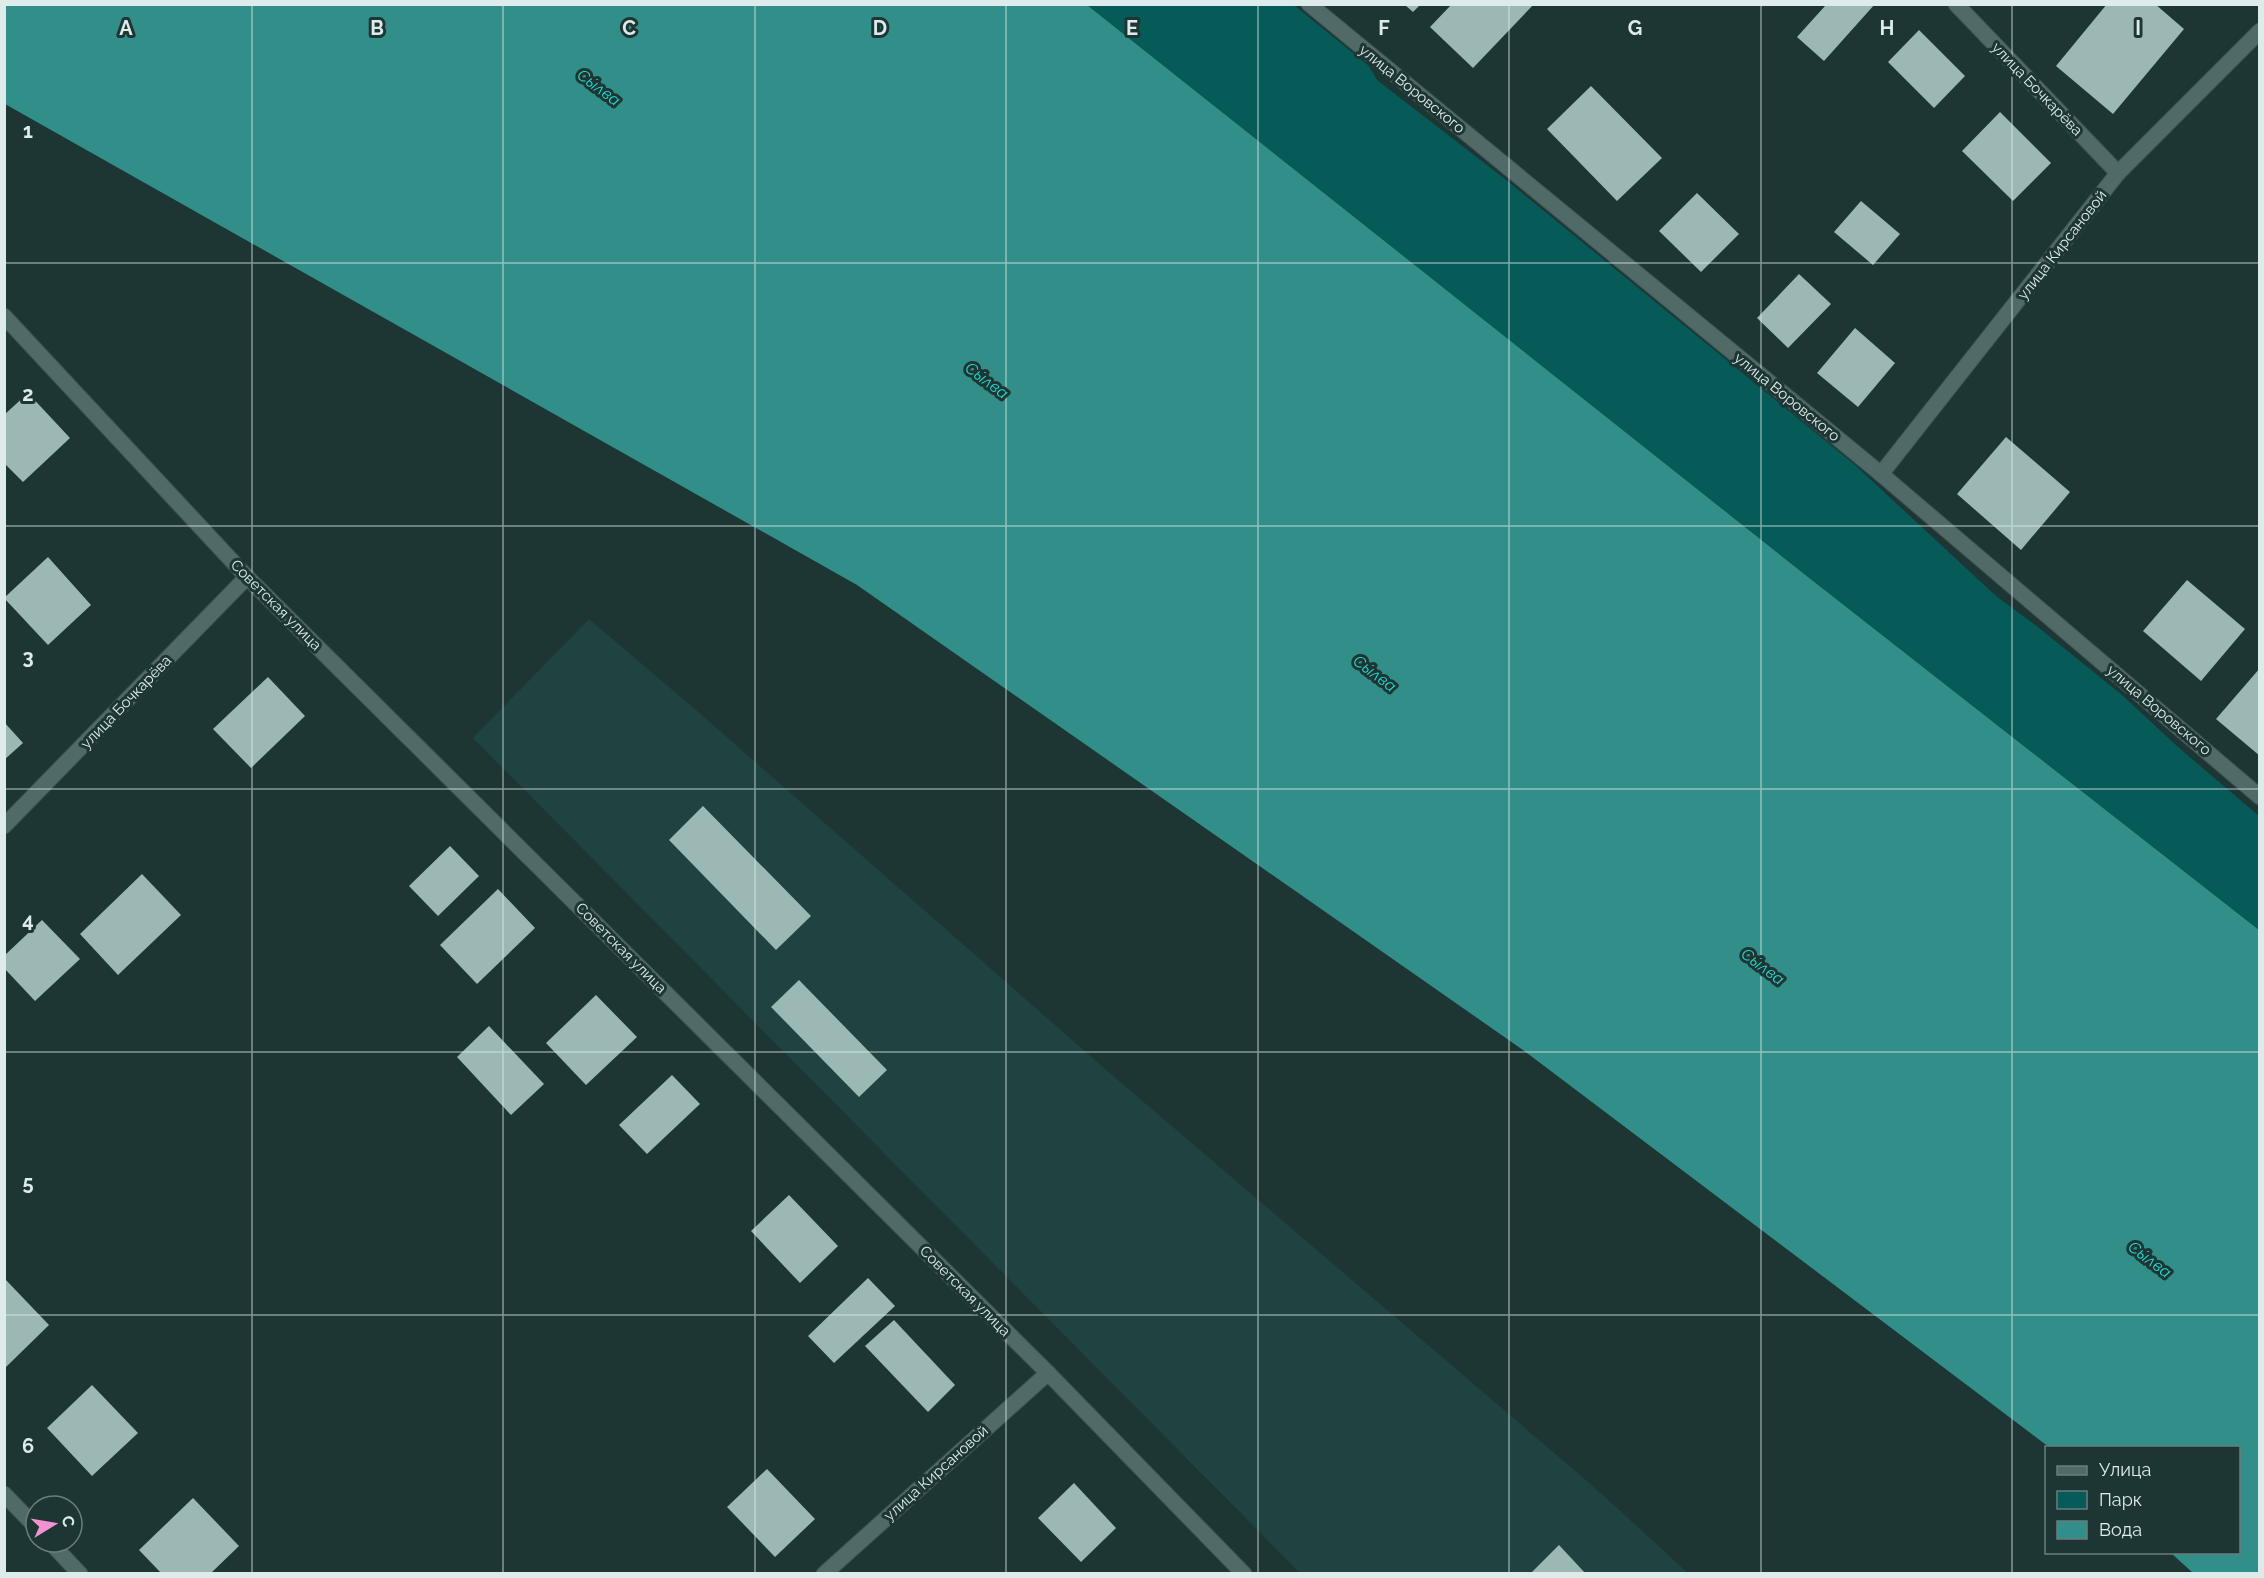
<svg xmlns="http://www.w3.org/2000/svg" width="2264" height="1578" viewBox="0 0 2264 1578" font-family="Raleway,sans-serif">
	<style>
		.built { fill: #204240 }
		.green { fill: #065a57 }
		.water { fill: #328e89 }
		.building { fill: #9bb8b5 }
		.lines { fill: none; stroke-linecap: round; stroke-linejoin: round }
		.minor-casing { stroke: #3d5352; stroke-width: 17 }
		.minor { stroke: #506a68; stroke-width: 15 }
		.grid { fill: none; stroke: #ddebea; stroke-width: 1.5; stroke-opacity: 0.55 }
		.labels { text-anchor: middle; stroke-width: 6; stroke-linejoin: round; paint-order: stroke }
		.street-label { font-size: 15px; fill: #ddebea; stroke: #1d3634 }
		.water-label { font-size: 16px; font-style: italic; fill: #1eddd6; stroke: #1d3634 }
		.grid-label { font-size: 20px; text-anchor: middle; font-weight: bold; fill: #ddebea; stroke: #1d3634; stroke-width: 6; stroke-linejoin: round; paint-order: stroke }
	</style>
	<rect width="100%" height="100%" fill="#1d3634"/>
	<polygon class="built" points="589,619 696,710 1104,1068 1594,1487 1688,1573 1300,1573 473,738"/>
	<polygon class="green" points="1087,5 1294,5 1369,66 1377,80 1505,179 1855,465 1996,596 2038,627 2122,695 2178,747 2259,816 2259,930 1808,577"/>
	<polygon class="water" points="5,4 1087,5 1808,577 2259,930 2259,1573 2193,1573 2171,1553 2238,1552 2238,1448 2049,1447 1523,1050 857,585 5,104"/>
	<g class="building">
		<polygon points="1452,4 1534,4 1473,68 1430,27"/>
		<polygon points="1824,4 1875,4 1824,61 1797,37 1825,6"/>
		<polygon points="2107,4 2155,4 2184,29 2113,114 2056,66"/>
		<polygon points="1405,5 1420,5 1413,12"/>
		<polygon points="1919,30 1965,76 1934,108 1888,62"/>
		<polygon points="1591,86 1662,158 1617,201 1547,129"/>
		<polygon points="2000,112 2051,163 2013,201 1962,151"/>
		<polygon points="1697,193 1739,234 1701,272 1659,231"/>
		<polygon points="1861,201 1900,234 1873,265 1834,232"/>
		<polygon points="1799,274 1831,304 1788,348 1757,318"/>
		<polygon points="1855,328 1895,363 1858,407 1817,373"/>
		<polygon points="28,393 70,438 23,482 4,463 4,415"/>
		<polygon points="2006,437 2070,492 2021,550 1957,494"/>
		<polygon points="48,557 91,605 48,645 4,598"/>
		<polygon points="2187,580 2245,629 2201,681 2143,631"/>
		<polygon points="2260,668 2260,756 2216,719"/>
		<polygon points="268,677 305,716 251,768 213,729"/>
		<polygon points="4,722 23,743 4,760"/>
		<polygon points="703,806 811,916 776,950 669,840"/>
		<polygon points="450,846 479,876 438,916 409,886"/>
		<polygon points="142,874 181,915 118,975 80,934"/>
		<polygon points="498,889 535,928 477,984 440,945"/>
		<polygon points="42,920 80,959 35,1001 4,968 4,956"/>
		<polygon points="799,980 887,1070 859,1097 771,1007"/>
		<polygon points="596,995 637,1037 586,1085 546,1043"/>
		<polygon points="489,1026 544,1084 511,1115 457,1057"/>
		<polygon points="672,1075 700,1104 647,1154 619,1125"/>
		<polygon points="789,1195 838,1246 800,1283 751,1231"/>
		<polygon points="868,1278 895,1306 834,1363 808,1336"/>
		<polygon points="5,1279 49,1325 5,1368"/>
		<polygon points="894,1320 955,1385 928,1412 865,1346"/>
		<polygon points="92,1385 138,1433 92,1476 47,1428"/>
		<polygon points="767,1469 815,1519 775,1557 727,1507"/>
		<polygon points="1074,1483 1116,1528 1081,1562 1038,1518"/>
		<polygon points="193,1498 239,1546 210,1574 162,1574 139,1550"/>
		<polygon points="1559,1545 1586,1574 1530,1574"/>
	</g>
	<g class="lines">
		<defs>
			<g id="minor">
				<polyline points="1309,4 1881,474 2260,797"/>
				<polyline points="1956,4 2118,173"/>
				<polyline points="4,316 247,577 1048,1373 1244,1574"/>
				<polyline points="1881,474 2118,173 2260,31"/>
				<polyline points="4,826 247,577"/>
				<polyline points="4,1494 36,1527"/>
				<polyline points="50,1542 80,1574"/>
				<polyline points="824,1574 1048,1373"/>
			</g>
		</defs>
		<use href="#minor" class="minor-casing"/>
		<use href="#minor" class="minor"/>
	</g>
	<path class="grid" d="M252,4V1574M503,4V1574M755,4V1574M1006,4V1574M1258,4V1574M1509,4V1574M1761,4V1574M2012,4V1574M4,263H2260M4,526H2260M4,789H2260M4,1052H2260M4,1315H2260"/>
	<g class="labels">
		<g class="street-label">
			<text transform="translate(1412 89) rotate(39)" y="5">улица Воровского</text>
			<text transform="translate(2037 89) rotate(46)" y="5">улица Бочкарёва</text>
			<text transform="translate(2062 245) rotate(-52)" y="5">улица Кирсановой</text>
			<text transform="translate(1787 397) rotate(39)" y="5">улица Воровского</text>
			<text transform="translate(276 605) rotate(45)" y="5">Советская улица</text>
			<text transform="translate(126 702) rotate(-46)" y="5">улица Бочкарёва</text>
			<text transform="translate(2159 710) rotate(40)" y="5">улица Воровского</text>
			<text transform="translate(621 948) rotate(45)" y="5">Советская улица</text>
			<text transform="translate(965 1291) rotate(45)" y="5">Советская улица</text>
			<text transform="translate(936 1473) rotate(-42)" y="5">улица Кирсановой</text>
		</g>
		<g class="water-label">
			<text transform="translate(599 87) rotate(37)" y="6">Сы́лва</text>
			<text transform="translate(987 380) rotate(37)" y="6">Сы́лва</text>
			<text transform="translate(1375 673) rotate(37)" y="6">Сы́лва</text>
			<text transform="translate(1763 966) rotate(37)" y="6">Сы́лва</text>
			<text transform="translate(2150 1259) rotate(37)" y="6">Сы́лва</text>
		</g>
	</g>
	<g class="grid-label">
		<text x="126" y="35">A</text>
		<text x="377" y="35">B</text>
		<text x="629" y="35">C</text>
		<text x="880" y="35">D</text>
		<text x="1132" y="35">E</text>
		<text x="1384" y="35">F</text>
		<text x="1635" y="35">G</text>
		<text x="1887" y="35">H</text>
		<text x="2138" y="35">I</text>
		<text x="28" y="138">1</text>
		<text x="28" y="401">2</text>
		<text x="28" y="664">3</text>
		<text x="28" y="927">4</text>
		<text x="28" y="1190">5</text>
		<text x="28" y="1453">6</text>
	</g>
	<rect width="2264" height="1578" fill="none" stroke="#ddebea" stroke-width="12"/>
	<rect x="2045" y="1446" width="195" height="108" fill="#1d3634" stroke="#6a7e7d" stroke-width="1.5"/>
	<rect x="2057" y="1466" width="30" height="9" fill="#506a68" stroke="#6a7e7d" stroke-width="1.5"/>
	<text x="2099" y="1476" font-size="18" fill="#ddebea">Улица</text>
	<rect x="2057" y="1491" width="30" height="18" fill="#065a57" stroke="#6a7e7d" stroke-width="1.5"/>
	<text x="2099" y="1506" font-size="18" fill="#ddebea">Парк</text>
	<rect x="2057" y="1521" width="30" height="18" fill="#328e89" stroke="#6a7e7d" stroke-width="1.5"/>
	<text x="2099" y="1536" font-size="18" fill="#ddebea">Вода</text>
	<g transform="translate(54 1524) rotate(79)"><circle r="28" fill="#1d3634" stroke="#6a7e7d" stroke-width="1.5"/>
	<path d="M0-4.5L10 22L0 15L-10 22Z" fill="#f491d3"/>
	<text y="-9" font-size="16" font-weight="bold" text-anchor="middle" fill="#ddebea">С</text>
	</g>
</svg>
